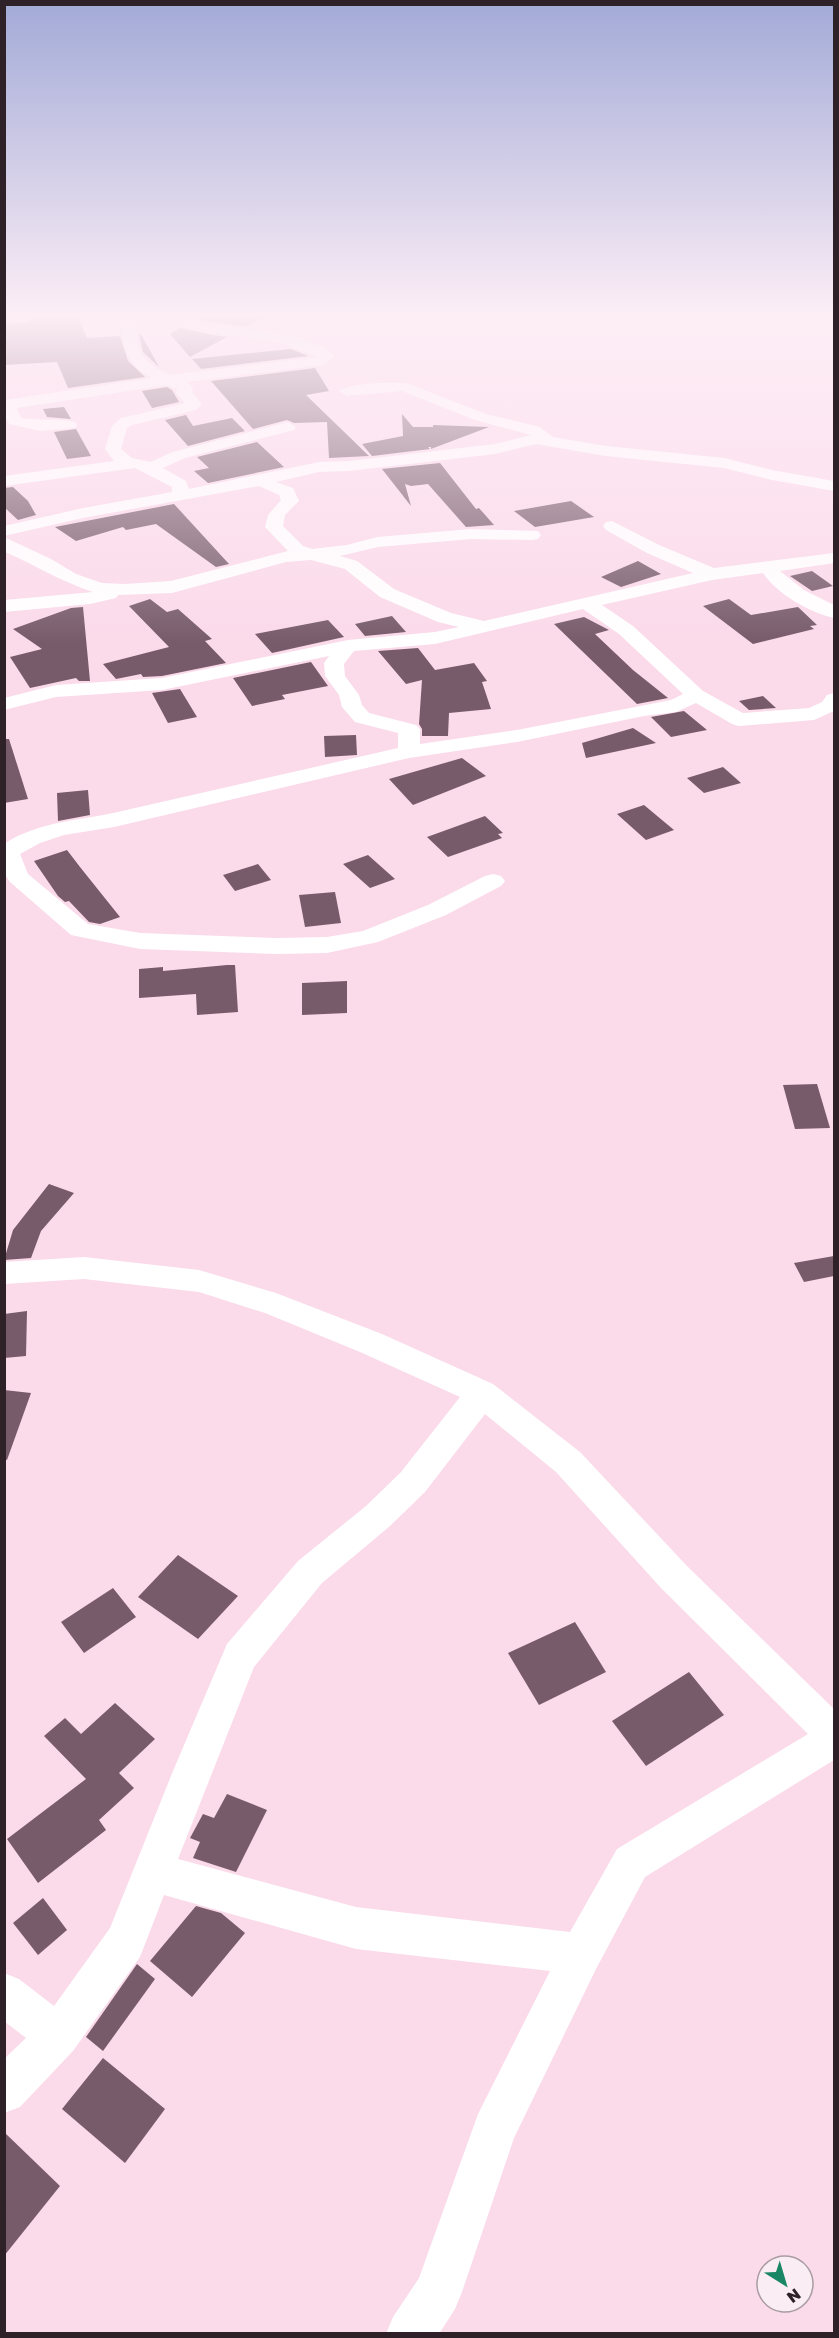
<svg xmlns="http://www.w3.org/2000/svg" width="839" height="2338" viewBox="0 0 839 2338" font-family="'Golos Text',sans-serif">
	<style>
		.building { fill: #775b6a }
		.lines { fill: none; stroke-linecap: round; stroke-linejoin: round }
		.street { fill: #fff; fill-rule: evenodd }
	</style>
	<rect width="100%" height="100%" fill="#fbdaea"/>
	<g class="building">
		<polygon points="30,316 78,316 87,338 120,336 128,361 145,377 68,388 57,362 4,365 4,324 30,322"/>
		<polygon points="201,316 266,316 246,327 195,319"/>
		<polygon points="180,328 213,335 227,337 190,357 170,334"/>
		<polygon points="139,334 141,334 159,367 143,352"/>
		<polygon points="291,349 308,356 201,369 192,359"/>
		<polygon points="315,368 329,391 306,395 369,456 329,458 327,422 294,423 287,420 253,429 211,381"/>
		<polygon points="167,387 172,390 179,402 152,408 142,391"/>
		<polygon points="64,407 71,419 47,417 43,409"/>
		<polygon points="402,414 413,427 433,427 433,425 489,427 431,449 431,447 428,447 430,449 372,456 362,444 403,436"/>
		<polygon points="186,415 193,426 232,418 245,431 188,446 165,420"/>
		<polygon points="76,429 91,456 67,459 54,432"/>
		<polygon points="257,442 284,467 208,483 194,471 209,468 197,457"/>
		<polygon points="440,463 476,509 479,508 494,525 466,527 428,484 411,486 405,484 411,506 382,469"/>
		<polygon points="13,487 28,501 36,515 18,520 4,507 4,488"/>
		<polygon points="571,501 594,517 535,527 514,511"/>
		<polygon points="174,504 229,564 216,567 156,524 126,530 123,527 76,541 55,527"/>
		<polygon points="638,561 661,574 621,587 601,577"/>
		<polygon points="812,571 833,586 812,591 790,576"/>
		<polygon points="150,599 167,612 178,609 212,639 205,641 226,663 162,676 143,677 141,674 116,679 103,664 169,647 129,606"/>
		<polygon points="729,599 751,615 798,607 817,625 810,626 814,629 753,644 703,606"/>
		<polygon points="83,607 90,681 79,681 76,678 30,688 10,657 42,649 13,629 71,608"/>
		<polygon points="392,616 406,632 365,636 355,624"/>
		<polygon points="584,617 609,630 595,634 633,670 668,698 637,704 554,624"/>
		<polygon points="328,620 344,637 272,653 255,634"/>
		<polygon points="418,648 435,670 474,663 487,681 482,682 491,709 449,713 448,736 422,736 422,729 419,724 422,680 406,684 378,651"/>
		<polygon points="311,662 328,686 282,695 285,699 252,706 233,678"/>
		<polygon points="180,689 197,717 168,723 152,693"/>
		<polygon points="763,696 776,708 749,710 739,701"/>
		<polygon points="684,711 707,730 671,737 651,717"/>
		<polygon points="633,728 656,743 586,758 582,743"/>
		<polygon points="356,735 357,755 325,757 324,736"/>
		<polygon points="4,739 9,739 28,799 4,803"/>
		<polygon points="462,758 486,776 413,805 389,779"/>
		<polygon points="723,767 741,783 704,793 687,778"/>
		<polygon points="88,790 90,815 58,821 57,793"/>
		<polygon points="644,805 674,830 646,840 617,814"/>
		<polygon points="485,816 503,833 498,834 502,838 448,857 427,837"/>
		<polygon points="67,850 80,867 120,917 100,924 89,922 69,901 65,902 58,896 34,861"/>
		<polygon points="368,855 395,879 370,888 343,864"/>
		<polygon points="258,864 271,880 235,891 223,875"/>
		<polygon points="335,892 341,923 305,927 299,895"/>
		<polygon points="227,965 235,965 238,1012 197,1015 196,994 139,998 139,969 163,967 163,971"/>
		<polygon points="347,981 347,1013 302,1015 302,983"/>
		<polygon points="817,1084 830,1128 795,1129 783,1085"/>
		<polygon points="49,1184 74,1193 41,1231 31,1258 4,1260 13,1230"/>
		<polygon points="834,1256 834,1276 804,1282 794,1263"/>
		<polygon points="27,1311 26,1356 4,1358 4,1314"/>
		<polygon points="4,1390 31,1393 7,1460 4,1459"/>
		<polygon points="178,1555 238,1596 198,1639 138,1597"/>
		<polygon points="113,1588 136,1617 84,1653 61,1622"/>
		<polygon points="575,1622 606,1672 539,1705 508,1653"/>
		<polygon points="689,1672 724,1715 646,1766 612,1721"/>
		<polygon points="115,1703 155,1739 119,1773 134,1788 99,1820 106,1830 38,1883 7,1839 86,1779 44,1736 65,1718 81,1734"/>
		<polygon points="227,1794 267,1810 236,1872 193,1858 200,1842 190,1838 203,1814 214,1818"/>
		<polygon points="43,1898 67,1930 38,1955 13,1923"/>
		<polygon points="196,1906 221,1913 245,1933 192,1997 150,1961"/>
		<polygon points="137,1964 155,1979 103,2051 86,2037"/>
		<polygon points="103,2058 165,2109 125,2163 62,2109"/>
		<polygon points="4,2132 60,2186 4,2256"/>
	</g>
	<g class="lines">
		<g class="street">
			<path d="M122,316H136C136,350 138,360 170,375L317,357L276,341L213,333L149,319L147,316C171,316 192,321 216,325C246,330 315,332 335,357L322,365L187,382L193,387L192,392L202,404L196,410L132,425L127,428L121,449L132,458L150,462L173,452L288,422L296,427L294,430L185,458L163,468L186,481L189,489L319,462L349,461L495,444L531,435L475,420L402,391L347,396L339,391C346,383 398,381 409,384L486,414L540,427L553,437L606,446L724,458L772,470L834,481V491L772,480L724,468L606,456L536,444L495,454L349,471L319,472L276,482L293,488L299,501L285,515L283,526L303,546L312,549L347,545L377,537L471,529L538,531L541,535L538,539L532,540L471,539L378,547L340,556L357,561L394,589L451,613L484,621L693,573L647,553L606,530L603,526L606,522L612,521L659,545L714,568L834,553V563L780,571L804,590L834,605V618C809,612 777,594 763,573L712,580L602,605L633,626L703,691L743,713L809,708L822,702L827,695L834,693V711L814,720L739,726L732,724L696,703L676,712L644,716L517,742L409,758L114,827L64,835L40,843L20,854L28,874L88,924L140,933L278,938L327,937L363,931L428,905L485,876L493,874L501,876L505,881L501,886L446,915L378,942L327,953L278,954L140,949L71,935L10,882L4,873V844C40,820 82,821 122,811C214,790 306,769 398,748V733L355,722L342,707L339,695L325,676L324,663L329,656L162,690L56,697L4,710V698L56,685L162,678L348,640L435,632L459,627L438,622L380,597L345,569L311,560L286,562L172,593L118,595L116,598L90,604L4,612V600L93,592C62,582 35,565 5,552L4,537L51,559L76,574L102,583L125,584L171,581L288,551L265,527L268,515L281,500L279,495L259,486L83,518L4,536V526L83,508L172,492V487L135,468L4,486V476L114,461L105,449L112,426L121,418L185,403L176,393L177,389L167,385L17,408L21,418C39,421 59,418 75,422L77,425L75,428L40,431L9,424L4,415V400L152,378C125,364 121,345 122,316ZM583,609L619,634L683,694L671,700L517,730L420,744V729L416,725L369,713L362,705L359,695L345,676L344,664L354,651L435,644Z"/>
			<path d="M84,1257L199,1270L276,1293L382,1334L493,1384L580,1452L687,1566L834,1709V1760L645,1877L596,1969L514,2138L462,2292L455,2309L439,2334H386L393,2317L419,2278L478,2114L550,1971L356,1949L164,1895L140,1957L73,2051L20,2107L4,2113V2059L26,2038L4,2021V1973L19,1979L54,2006L110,1928L173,1771L227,1644L298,1561L366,1506L401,1472L460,1397L360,1352L265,1313L199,1292L84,1279L4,1284V1262ZM485,1414L556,1472L661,1588L808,1734L617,1849L570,1932L356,1907L178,1859L254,1667L322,1583L390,1526L425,1492Z"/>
		</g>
	</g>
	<linearGradient id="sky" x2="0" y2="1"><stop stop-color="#a2aad7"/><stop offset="0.49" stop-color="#fdeef6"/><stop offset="1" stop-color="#fdeef6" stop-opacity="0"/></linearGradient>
	<rect width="839" height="643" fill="url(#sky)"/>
	<rect width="839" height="2338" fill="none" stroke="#2e2228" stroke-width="12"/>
	<g transform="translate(785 2284) rotate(143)"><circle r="28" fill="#fbedf4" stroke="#a99ca2" stroke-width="1.5"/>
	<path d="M0-4.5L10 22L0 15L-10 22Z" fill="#198765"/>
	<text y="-9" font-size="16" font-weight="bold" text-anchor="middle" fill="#2e2228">N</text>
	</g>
</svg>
